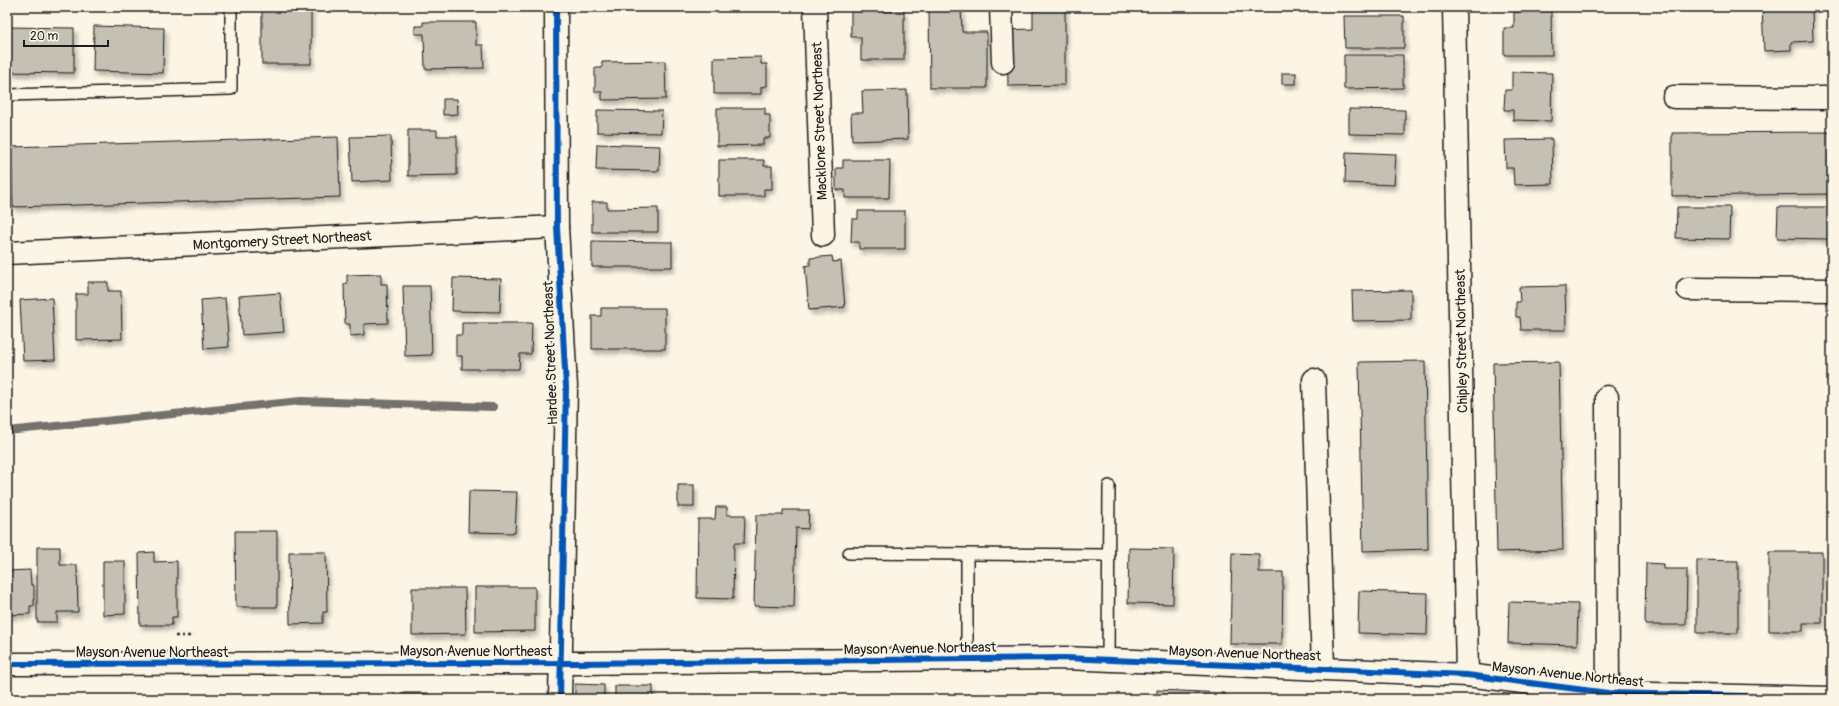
<svg xmlns="http://www.w3.org/2000/svg" width="1839" height="706" viewBox="0 0 1839 706" font-family="Pangolin,sans-serif">
	<style>
		.lines { fill: none; stroke-linecap: round; stroke-linejoin: round }
		.stream { stroke: #75726c; stroke-width: 8 }
		.building { fill: #c4c0b3; stroke: #1c1c1c; filter: url(#shadow) }
		.lane-casing { stroke: #1c1c1c; stroke-width: 14 }
		.street-casing { stroke: #1c1c1c; stroke-width: 25 }
		.path { stroke: #1c1c1c; stroke-width: 2.5; stroke-dasharray: 3 3; stroke-linecap: butt }
		.lane { stroke: #fcf5e5; stroke-width: 11 }
		.street { stroke: #fcf5e5; stroke-width: 22 }
		.cycleway-casing { stroke: #fcf5e5; stroke-width: 8 }
		.cycleway { stroke: #0057b8; stroke-width: 6 }
		.labels { text-anchor: middle; stroke-width: 4; stroke-linejoin: round; paint-order: stroke }
		.street-label { font-size: 14px; fill: #1c1c1c; stroke: #fcf5e5 }
	</style>
	<defs>
		<filter id="shadow"><feDropShadow dx="2.5" dy="4.5" stdDeviation="2" flood-color="#0004"/></filter>
	</defs>
	<rect width="100%" height="100%" fill="#fcf5e5"/>
	<filter id="ink" filterUnits="userSpaceOnUse"><feTurbulence type="fractalNoise" baseFrequency=".025" numOctaves="2"/><feDisplacementMap in="SourceGraphic" scale="8" xChannelSelector="R" yChannelSelector="G"/><feConvolveMatrix kernelMatrix="1 2 1 2 8 2 1 2 1" color-interpolation-filters="sRGB"/></filter>
	<g filter="url(#ink)">
		<g class="lines">
			<polyline class="stream" points="7,431 301,401 493,407"/>
		</g>
		<g class="building">
			<rect x="262" y="7" width="49" height="57"/>
			<polygon points="929,7 961,7 962,32 987,32 987,88 930,88"/>
			<polygon points="1033,7 1065,7 1065,85 1008,86 1007,30 1033,29"/>
			<polygon points="1762,7 1812,7 1813,41 1791,42 1791,50 1764,51"/>
			<polygon points="851,11 904,11 904,60 861,60 861,37 851,37"/>
			<polygon points="1551,11 1552,55 1504,55 1504,28 1514,28 1514,12"/>
			<polygon points="1344,16 1404,16 1404,48 1345,48"/>
			<polygon points="423,22 476,22 476,45 483,45 484,68 425,69 424,34 415,34 415,26 423,26"/>
			<polygon points="94,26 164,28 163,73 93,71"/>
			<polygon points="7,27 74,28 74,73 7,72"/>
			<polygon points="1344,55 1403,55 1403,88 1344,89"/>
			<polygon points="761,57 761,64 767,64 767,86 761,87 761,94 714,94 714,58"/>
			<polygon points="665,61 666,99 602,100 602,92 595,92 595,68 602,68 602,62"/>
			<polygon points="1512,72 1552,73 1551,121 1513,120 1513,110 1504,110 1505,90 1512,90"/>
			<rect x="1282" y="73" width="14" height="11"/>
			<polygon points="907,90 908,139 852,141 851,113 863,113 862,91"/>
			<polygon points="443,99 457,99 458,114 443,115"/>
			<polygon points="717,108 765,108 765,115 770,115 770,138 763,138 763,145 717,146"/>
			<polygon points="1349,109 1405,110 1405,135 1349,134"/>
			<polygon points="597,110 662,111 661,133 597,132"/>
			<polygon points="408,130 437,130 437,136 457,136 457,175 408,176"/>
			<polygon points="1832,132 1832,194 1672,196 1672,133"/>
			<polygon points="391,136 392,180 352,182 350,137"/>
			<polygon points="338,137 340,197 13,207 11,147"/>
			<polygon points="1552,139 1553,184 1514,185 1513,168 1506,168 1505,140"/>
			<polygon points="597,144 660,146 659,171 596,170"/>
			<polygon points="1346,152 1396,154 1394,185 1345,183"/>
			<polygon points="719,160 764,160 764,166 772,166 772,189 764,189 764,196 719,196"/>
			<polygon points="843,160 890,160 889,198 845,198 845,190 836,190 836,168 843,168"/>
			<polygon points="592,202 607,202 607,209 658,208 658,232 592,232"/>
			<polygon points="1677,207 1730,207 1729,239 1676,238"/>
			<polygon points="1778,207 1831,207 1830,239 1777,238"/>
			<polygon points="858,211 905,211 905,249 859,249 859,242 851,242 852,219 858,219"/>
			<polygon points="592,241 672,242 672,267 592,267"/>
			<polygon points="832,256 833,262 841,261 845,307 809,310 805,266 810,265 810,258"/>
			<polygon points="381,274 381,284 387,284 388,323 364,324 364,335 350,336 350,324 345,324 344,284 347,284 347,275"/>
			<polygon points="453,278 501,279 500,312 452,311"/>
			<polygon points="88,282 108,282 108,291 121,291 122,339 76,340 76,294 88,294"/>
			<polygon points="403,286 430,286 432,355 405,356"/>
			<polygon points="1565,286 1566,330 1521,330 1520,317 1516,317 1516,302 1520,302 1519,287"/>
			<polygon points="1411,290 1411,320 1353,321 1352,291"/>
			<polygon points="280,293 284,332 242,335 239,296"/>
			<polygon points="52,298 55,360 23,361 20,300"/>
			<polygon points="225,298 229,347 204,349 201,300"/>
			<polygon points="601,308 665,308 665,349 592,349 592,316 601,316"/>
			<polygon points="462,323 532,323 531,354 520,354 519,369 462,369 462,356 456,356 456,335 462,335"/>
			<polygon points="1425,361 1428,549 1363,551 1359,362"/>
			<polygon points="1559,362 1563,550 1497,552 1493,363"/>
			<rect x="678" y="485" width="16" height="22"/>
			<polygon points="469,491 517,492 515,533 468,532"/>
			<polygon points="716,507 727,507 727,515 745,515 744,543 734,543 733,599 697,598 698,519 715,519"/>
			<polygon points="783,510 809,510 808,529 796,528 794,607 754,606 756,515 783,515"/>
			<polygon points="235,531 277,531 277,607 236,607"/>
			<polygon points="37,547 60,547 60,565 77,565 78,612 57,612 57,622 37,622"/>
			<polygon points="1129,548 1174,549 1173,604 1128,603"/>
			<polygon points="154,552 154,562 177,561 177,617 172,617 172,625 140,625 139,553"/>
			<polygon points="289,552 326,552 327,612 323,612 323,623 290,624"/>
			<polygon points="1769,552 1822,552 1822,623 1803,623 1803,631 1769,631"/>
			<polygon points="1232,553 1259,554 1259,572 1283,572 1282,644 1230,644"/>
			<polygon points="1697,560 1738,561 1738,633 1697,633"/>
			<polygon points="103,561 125,561 125,614 103,615"/>
			<polygon points="1646,563 1663,564 1663,569 1687,569 1686,625 1645,625"/>
			<polygon points="30,570 31,585 34,585 34,606 30,606 30,614 7,615 7,571"/>
			<polygon points="475,587 535,587 535,631 475,632"/>
			<polygon points="412,588 465,588 466,634 412,635"/>
			<polygon points="1359,591 1428,593 1427,635 1358,633"/>
			<polygon points="1509,602 1578,604 1577,645 1508,643"/>
			<polygon points="575,684 604,685 604,699 575,699"/>
			<rect x="615" y="686" width="38" height="13"/>
			<polygon points="1157,690 1225,693 1224,699 1157,699"/>
			<polygon points="395,693 428,693 428,698 432,699 392,699 395,699"/>
		</g>
		<g class="lines">
			<defs>
				<g id="lane">
					<polyline points="7,95 231,89 231,7"/>
					<polyline points="849,553 967,554 967,659"/>
					<polyline points="967,554 1109,555"/>
					<polyline points="1108,660 1109,486"/>
				</g>
				<g id="street">
					<polyline points="556,7 557,227 566,387 560,699"/>
					<polyline points="815,7 823,235"/>
					<polyline points="1001,7 1003,62"/>
					<polyline points="1454,7 1467,675"/>
					<polyline points="1674,97 1832,98"/>
					<polyline points="7,253 557,227"/>
					<polyline points="1688,289 1832,290"/>
					<polyline points="1314,380 1323,668"/>
					<polyline points="1607,397 1608,699"/>
					<polyline points="7,664 576,663 1065,658 1467,675 1608,693 1832,698"/>
				</g>
			</defs>
			<use href="#lane" class="lane-casing"/>
			<use href="#street" class="street-casing"/>
			<polyline class="path" points="175,636 194,636"/>
			<use href="#lane" class="lane"/>
			<use href="#street" class="street"/>
			<defs>
				<g id="cycleway">
					<polyline points="556,7 557,227 566,387 560,699"/>
					<polyline points="7,664 576,663 1065,658 1467,675 1608,693 1832,698"/>
				</g>
			</defs>
			<use href="#cycleway" class="cycleway-casing"/>
			<use href="#cycleway" class="cycleway"/>
		</g>
	</g>
	<g class="labels">
		<g class="street-label">
			<text transform="translate(819 121) rotate(-92)" y="5">Macklone Street Northeast</text>
			<text transform="translate(282 240) rotate(-3)" y="5">Montgomery Street Northeast</text>
			<text transform="translate(1461 341) rotate(-91)" y="5">Chipley Street Northeast</text>
			<text transform="translate(550 353) rotate(-92)" y="5">Hardee Street Northeast</text>
			<text transform="translate(920 648) rotate(-1)" y="5">Mayson Avenue Northeast</text>
			<text x="476" y="656">Mayson Avenue Northeast</text>
			<text x="152" y="657">Mayson Avenue Northeast</text>
			<text transform="translate(1245 653) rotate(2)" y="5">Mayson Avenue Northeast</text>
			<text transform="translate(1568 674) rotate(6)" y="5">Mayson Avenue Northeast</text>
		</g>
	</g>
	<rect width="1839" height="706" fill="none" stroke="#fcf5e5" stroke-width="24"/>
	<rect x="12" y="12" width="1815" height="682" fill="none" stroke="#1c1c1c" stroke-width="1.5" filter="url(#ink)"/>
	<path d="M24 40v6h84v-6" fill="none" stroke="#1c1c1c" stroke-width="2"/>
	<text x="30" y="40" font-size="12" fill="#1c1c1c" stroke="#fcf5e5" stroke-width="3" paint-order="stroke">20 m</text>
</svg>
